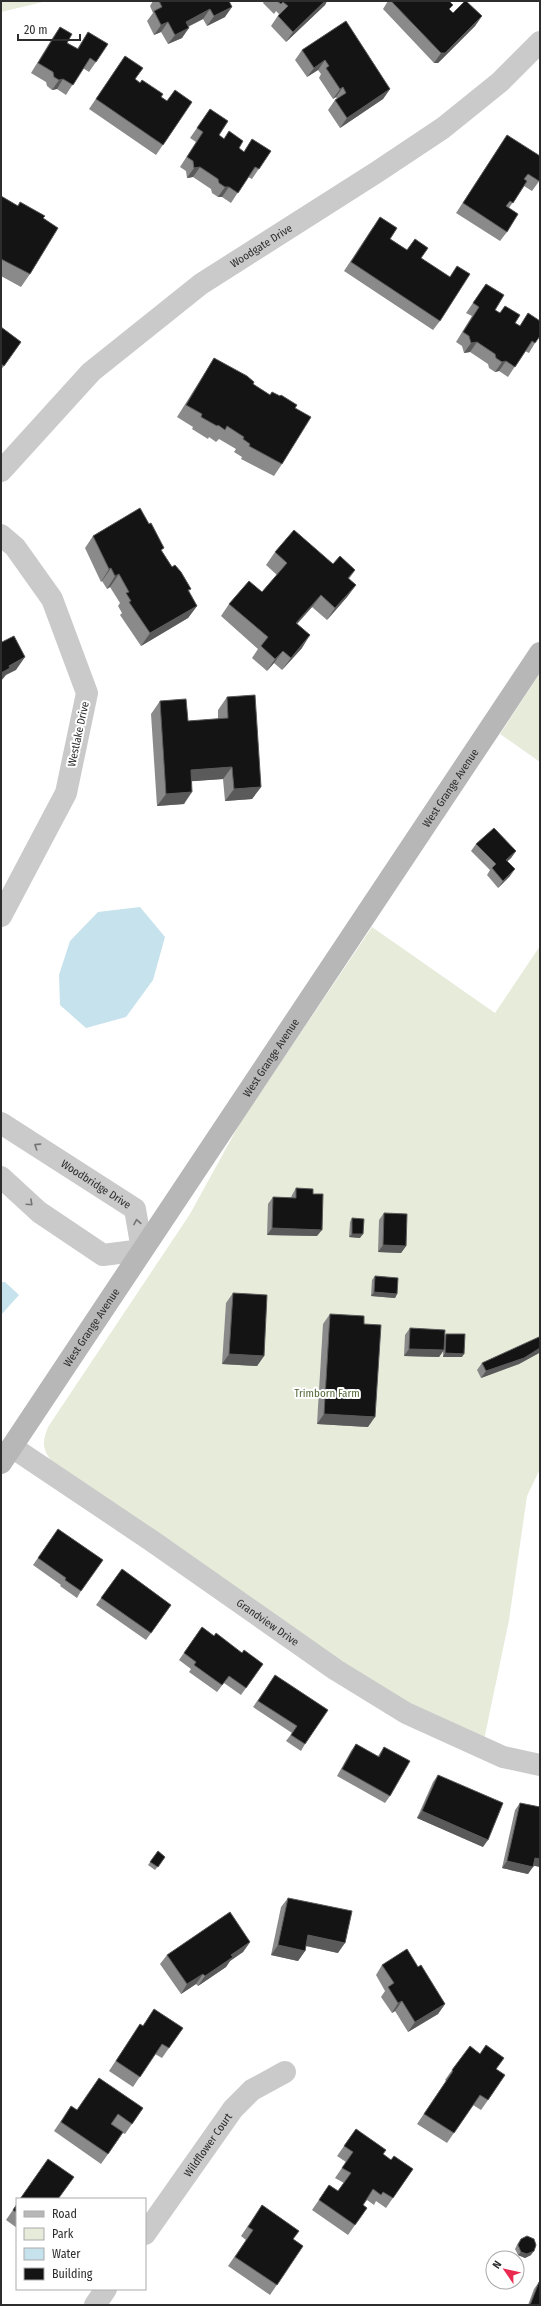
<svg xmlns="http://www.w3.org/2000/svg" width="541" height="2306" viewBox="0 0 541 2306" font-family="'Fira Sans Condensed',sans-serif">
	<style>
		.green { fill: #e6ebda }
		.water { fill: #c6e2ec }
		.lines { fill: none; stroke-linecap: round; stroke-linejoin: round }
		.street { stroke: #cacaca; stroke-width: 22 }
		.secondary { stroke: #b7b7b7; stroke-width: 22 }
		.wall { fill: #8a8a8a }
		.shaded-wall { fill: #5a5a5a }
		.building { fill: #141414; stroke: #5a5a5a }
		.oneway { stroke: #747474 }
		.labels { text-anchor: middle; stroke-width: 4; stroke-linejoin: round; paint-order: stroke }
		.street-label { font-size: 11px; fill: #2d2d2d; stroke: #fff }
		.park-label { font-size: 11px; fill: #566a3a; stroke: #fff }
	</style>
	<rect width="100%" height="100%" fill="#fff"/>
	<g class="green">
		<polygon points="1,1 47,1 1,12"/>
		<polygon points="540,673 540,762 500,734"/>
		<path d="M372,927L495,1013L540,946V1469L527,1496L509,1620L484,1740L404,1701L327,1652L52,1462C42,1448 42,1443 48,1427L190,1214L240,1123Z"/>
	</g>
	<g class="water">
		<polygon points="140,907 165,937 153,980 126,1017 86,1028 60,1005 59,975 70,941 98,912"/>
		<polygon points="1,1282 5,1282 19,1295 1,1315"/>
	</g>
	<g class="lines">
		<g class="street">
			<path id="s1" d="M1,471L91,372L201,284L377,172L443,128L500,82L540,42"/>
			<polyline points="1,535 15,547 52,599 87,693 66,793 1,916"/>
			<path id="s2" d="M1,1123L135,1209L142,1250L103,1255L39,1212L1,1177"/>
			<path id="s3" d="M12,1447L152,1541L336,1670L406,1713L503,1757L540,1765"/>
			<path id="s4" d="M145,2234L233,2109L252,2090L285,2072"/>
			<polyline points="95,2305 106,2289"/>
		</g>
		<path class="secondary" id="s5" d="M1,1463L540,653"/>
	</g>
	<g class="wall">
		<polygon points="153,1 229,1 225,17 207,26 203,19 188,27 182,38 168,44 161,32 154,35 147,21 153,13 150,6"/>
		<polygon points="264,1 327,1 325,5 286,42 271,26 279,14 276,11 274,14 263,3"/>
		<polygon points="388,1 449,1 449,9 453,13 482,16 475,26 438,63 434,63 383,9"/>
		<polygon points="60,27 67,43 77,49 88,32 96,62 89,72 83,68 66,95 57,89 52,90 47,86 46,82 31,73 53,37"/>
		<polygon points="302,50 390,89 383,99 340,128 328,110 335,100 337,99 336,97 333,99 319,78 321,74 318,70 307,77 295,60"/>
		<polygon points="125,56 135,79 167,101 192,102 156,155 89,109"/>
		<polygon points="210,109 219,135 244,152 271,151 252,179 248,177 231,203 222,197 218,197 212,193 211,189 193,177 187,178 186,171 180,167 196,142 190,138"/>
		<polygon points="507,135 540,180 532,191 524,186 509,208 507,232 500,241 456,213"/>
		<polygon points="1,196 18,206 43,218 30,274 21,287 1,276"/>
		<polygon points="373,227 407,250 421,258 440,321 433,330 344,271"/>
		<polygon points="486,284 495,310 500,313 505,306 515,323 520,326 528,313 535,343 529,353 525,351 508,377 499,371 495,372 489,368 488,364 470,352 464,353 462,346 456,342 472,316 466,313"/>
		<polygon points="1,327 21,342 1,370"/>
		<polygon points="214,358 253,384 270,395 280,396 295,408 282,464 274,476 241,459 242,457 234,452 236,449 219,439 216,442 209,437 208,439 192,429 193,427 177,417 206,371"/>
		<polygon points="93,536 162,551 172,567 191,589 189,591 197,606 188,618 141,646 120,615 122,613 118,606 120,603 110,587 107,589 102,581 101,582 85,548"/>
		<polygon points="275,552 333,564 355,570 349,579 356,585 347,597 327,620 312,607 297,624 302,648 282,670 274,663 267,671 252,658 258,649 221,616 229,604 262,592 277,575 266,565"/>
		<polygon points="227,697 261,787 252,799 225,801 223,779 192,781 184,804 157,806 151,714 160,701 188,721 218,719 218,710"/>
		<polygon points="476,844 516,851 511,858 507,861 510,876 498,888 487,875 490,870 471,851"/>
		<polygon points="296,1188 313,1194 317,1236 267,1235 268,1204 273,1197 291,1198 292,1195"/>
		<polygon points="384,1213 406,1246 401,1253 378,1252 379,1220"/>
		<polygon points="352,1218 360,1238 349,1237 350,1222"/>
		<polygon points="375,1276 397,1294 395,1298 371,1296 372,1280"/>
		<polygon points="233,1293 264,1356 257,1366 222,1364 226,1303"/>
		<polygon points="330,1314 368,1427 317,1424 323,1324"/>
		<polygon points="410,1328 444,1336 446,1334 462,1357 443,1357 443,1351 439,1357 404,1356 405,1335"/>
		<polygon points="540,1339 540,1351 539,1353 519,1364 481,1378 477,1370 482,1363"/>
		<polygon points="58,1529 81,1591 77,1598 60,1586 61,1585 33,1565"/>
		<polygon points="122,1569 171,1605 146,1640 96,1605"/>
		<polygon points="202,1627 214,1636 242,1653 263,1664 241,1695 224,1683 217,1692 189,1672 191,1669 179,1660"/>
		<polygon points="275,1675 305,1744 301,1751 286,1741 292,1733 253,1707"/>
		<polygon points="356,1744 378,1756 384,1747 390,1796 385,1803 337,1776 351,1751"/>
		<polygon points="438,1775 483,1847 417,1818 433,1782"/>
		<polygon points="520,1803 540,1807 540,1867 533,1865 528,1874 502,1868 515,1810"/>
		<polygon points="158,1851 165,1857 155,1870 148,1865"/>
		<polygon points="288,1898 338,1953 306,1946 305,1951 298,1961 271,1955 281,1907"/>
		<polygon points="250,1942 243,1952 230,1961 226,1967 198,1986 196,1984 181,1994 160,1964 167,1955"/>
		<polygon points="382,1965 418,1967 445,2004 438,2014 408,2032 395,2011 392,2013 381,1997 385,1991 376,1975"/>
		<polygon points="140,2024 142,2026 183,2028 162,2058 155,2054 133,2087 109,2071"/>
		<polygon points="496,2069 488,2100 481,2110 473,2105 447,2143 417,2124 446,2081 445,2080 452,2070"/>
		<polygon points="71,2106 77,2110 143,2108 125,2134 123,2133 101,2164 54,2131"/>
		<polygon points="356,2129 383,2154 391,2160 413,2169 386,2208 376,2201 374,2205 367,2200 363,2205 367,2208 348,2235 312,2210 329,2185 338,2191 344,2183 335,2178 346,2162 337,2156"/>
		<polygon points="17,2204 17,2228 6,2220"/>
		<polygon points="262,2205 293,2239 303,2246 270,2295 228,2266 246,2240 241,2236"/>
		<polygon points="521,2239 531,2255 525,2258 518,2255 515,2249 518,2243"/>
		<polygon points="539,2282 540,2305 528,2305 534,2289"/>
	</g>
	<g class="shaded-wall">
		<polygon points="325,1 327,1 325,5 286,42 293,32"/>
		<polygon points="232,7 225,17 207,26 214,16"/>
		<polygon points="210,9 203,19 179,31 186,22"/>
		<polygon points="482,16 475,26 438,63 434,63 441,53"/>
		<polygon points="168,22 161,32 154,35 161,25"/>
		<polygon points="189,28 182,38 168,44 175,35"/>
		<polygon points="325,60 318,70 307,77 314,68"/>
		<polygon points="63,79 57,89 52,90 59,80"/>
		<polygon points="343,87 336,97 333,99 340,89"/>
		<polygon points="390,89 383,99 340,128 347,118"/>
		<polygon points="200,167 193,177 187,178 194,168"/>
		<polygon points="225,187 229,187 222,197 218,197"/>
		<polygon points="477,342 470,352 464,353 471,343"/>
		<polygon points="506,361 499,371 495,372 502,362"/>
		<polygon points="111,568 102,581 101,582 109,569"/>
		<polygon points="119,574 110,587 107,589 115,576"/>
		<polygon points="356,585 347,597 327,620 335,608"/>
		<polygon points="321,595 312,607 287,635 296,623"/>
		<polygon points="197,606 188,618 141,646 150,633"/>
		<polygon points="310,635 302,648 282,670 291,658"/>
		<polygon points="283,651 274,663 267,671 275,659"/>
		<polygon points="25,657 16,670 6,675 1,681 1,673 9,666"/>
		<polygon points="232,767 223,779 182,782 191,770"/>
		<polygon points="261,787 252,799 225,801 234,789"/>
		<polygon points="192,792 184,804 157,806 166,794"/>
		<polygon points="516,851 511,858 501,867 506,860"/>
		<polygon points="515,869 510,876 498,888 503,881"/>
		<polygon points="272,1228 322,1230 317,1236 267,1235"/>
		<polygon points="352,1234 363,1234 360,1238 349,1237"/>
		<polygon points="383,1245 406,1246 401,1253 378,1252"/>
		<polygon points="374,1292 397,1294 395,1298 371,1296"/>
		<polygon points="540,1348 540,1351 539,1353 519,1364 481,1378 486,1371"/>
		<polygon points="409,1349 444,1350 439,1357 404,1356"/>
		<polygon points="445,1353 464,1354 462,1357 443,1357"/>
		<polygon points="229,1354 264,1356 257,1366 222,1364"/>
		<polygon points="324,1414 375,1417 368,1427 317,1424"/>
		<polygon points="422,1811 488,1840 483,1847 417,1818"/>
		<polygon points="535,1858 540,1859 540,1867 530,1865"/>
		<polygon points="507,1861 533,1867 528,1874 502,1868"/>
		<polygon points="308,1935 345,1943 338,1953 302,1945"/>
		<polygon points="250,1942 243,1952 230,1961 226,1967 198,1986 205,1976 231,1955"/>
		<polygon points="278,1945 305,1951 298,1961 271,1955"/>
		<polygon points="203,1974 196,1984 181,1994 187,1984"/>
		<polygon points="402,2001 395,2011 392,2013 398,2003"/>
		<polygon points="445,2004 438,2014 408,2032 415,2022"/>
		<polygon points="534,2251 531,2255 525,2258 518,2255 521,2252"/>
	</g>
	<g class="building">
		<polygon points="159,1 229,1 232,7 214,16 210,9 186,22 189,28 175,35 168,22 161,25 154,11 162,7"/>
		<polygon points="277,1 325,1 293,32 278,16 288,6 283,2 281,4"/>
		<polygon points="391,1 449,1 453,5 449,9 453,13 465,1 466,1 482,16 445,53 441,53"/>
		<polygon points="346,21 390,89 347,118 335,100 346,93 343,87 340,89 326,68 329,66 325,60 314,68 302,50"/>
		<polygon points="60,27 72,34 67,43 78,49 88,32 108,44 96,62 90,58 73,85 63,79 59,80 54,77 53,72 38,63"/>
		<polygon points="125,56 143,68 135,79 140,83 142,80 163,94 161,97 167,101 175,90 192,102 163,145 96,99"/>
		<polygon points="210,109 228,121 219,135 224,139 229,131 243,141 239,148 244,152 252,139 271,151 259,169 255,167 238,193 229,187 225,187 219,183 218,179 200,167 194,168 193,161 187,157 203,132 197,128"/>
		<polygon points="507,135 540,156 540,180 539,181 528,174 524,179 527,181 513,203 510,201 506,206 518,214 507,232 463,203"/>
		<polygon points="1,196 18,206 20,202 45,216 43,218 58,228 30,274 1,259"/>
		<polygon points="380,217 397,228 390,239 407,250 415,239 428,248 421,258 450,277 457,266 470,274 440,321 351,262"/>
		<polygon points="486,284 504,295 495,310 500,313 505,306 520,315 515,323 520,326 528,313 540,321 540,336 535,343 532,341 515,367 506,361 502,362 496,358 495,354 477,342 471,343 469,336 463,332 479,307 473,303"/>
		<polygon points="1,327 21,342 4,366 1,364"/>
		<polygon points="214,358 247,376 254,382 253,384 270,395 272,392 280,396 281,395 297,405 295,408 311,417 282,464 249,446 250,444 243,439 244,437 227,426 225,430 218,425 217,426 201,417 202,414 186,405"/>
		<polygon points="140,508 149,524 151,523 164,548 161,550 172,567 175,565 181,572 191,589 188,590 197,606 150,633 129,602 131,601 126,593 129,592 119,574 115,576 111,568 109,569 93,536"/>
		<polygon points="294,530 333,564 340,556 355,570 348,578 356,585 335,608 321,595 296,623 310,635 291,658 283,651 275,659 261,646 268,637 229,604 249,581 262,592 287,563 275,552"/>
		<polygon points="14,636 25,657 9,666 10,668 1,673 1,641 2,642"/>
		<polygon points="255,695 261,787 234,789 232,767 191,770 192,792 166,794 160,701 186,699 188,721 228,718 227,697"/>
		<polygon points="494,828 516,851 506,860 515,869 503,881 492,868 496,864 476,844"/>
		<polygon points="296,1188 313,1189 313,1194 323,1194 322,1230 272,1228 273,1197 296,1198"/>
		<polygon points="384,1213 407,1214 406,1246 383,1245"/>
		<polygon points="352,1218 364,1219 363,1234 352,1234"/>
		<polygon points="375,1276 398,1278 397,1294 374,1292"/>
		<polygon points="233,1293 267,1295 264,1356 229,1354"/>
		<polygon points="330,1314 364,1316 364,1324 381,1325 375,1417 324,1414"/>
		<polygon points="410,1328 445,1330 444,1350 409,1349"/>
		<polygon points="446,1334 465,1334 464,1354 445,1353"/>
		<polygon points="539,1337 540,1339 540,1348 524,1358 486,1371 482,1363"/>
		<polygon points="58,1529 103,1560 81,1591 65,1580 66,1578 38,1558"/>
		<polygon points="122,1569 171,1605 151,1633 101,1598"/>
		<polygon points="202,1627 214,1636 216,1633 242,1653 244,1650 263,1664 246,1688 229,1676 222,1685 194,1665 196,1662 184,1653"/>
		<polygon points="275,1675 328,1710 305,1744 291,1735 297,1726 258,1701"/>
		<polygon points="356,1744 379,1757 384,1747 410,1761 390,1796 342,1769"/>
		<polygon points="438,1775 503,1803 488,1840 422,1811"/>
		<polygon points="520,1803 540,1807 540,1859 535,1858 533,1867 507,1861"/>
		<polygon points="158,1851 165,1857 158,1867 150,1862"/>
		<polygon points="288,1898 352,1911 345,1943 308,1935 305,1951 278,1945"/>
		<polygon points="230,1912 250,1942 231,1955 233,1957 205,1976 203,1974 187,1984 167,1955"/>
		<polygon points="407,1949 418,1967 421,1965 445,2004 415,2022 402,2001 398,2003 388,1987 394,1983 382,1965"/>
		<polygon points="154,2009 183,2028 169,2048 162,2044 140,2077 116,2061 140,2024 143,2026"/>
		<polygon points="486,2045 504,2058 496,2069 505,2075 488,2100 480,2095 454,2133 424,2114 453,2071 452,2070 470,2046 480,2054"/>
		<polygon points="99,2078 143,2108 132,2124 118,2114 111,2124 123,2132 108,2154 61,2122 71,2106 77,2110"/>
		<polygon points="356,2129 386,2150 383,2154 391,2160 394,2156 413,2169 393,2198 383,2192 381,2195 373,2189 363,2205 367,2208 355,2225 319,2200 329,2185 338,2191 351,2173 342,2168 353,2152 344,2146"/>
		<polygon points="48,2159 74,2177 58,2199 20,2199"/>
		<polygon points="17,2204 17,2213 13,2210"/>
		<polygon points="262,2205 299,2231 293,2239 303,2246 277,2285 235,2257 253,2230 248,2227"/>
		<polygon points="527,2236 534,2239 536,2245 534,2251 527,2254 521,2252 518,2245 521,2239"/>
		<polygon points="539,2282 540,2282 540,2305 530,2305"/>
	</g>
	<defs><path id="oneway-chevron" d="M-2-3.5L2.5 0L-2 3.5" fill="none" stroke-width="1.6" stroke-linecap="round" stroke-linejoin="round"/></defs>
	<g class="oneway">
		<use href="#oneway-chevron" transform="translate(37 1146) rotate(-147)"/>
		<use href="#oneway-chevron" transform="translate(30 1203) rotate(43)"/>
		<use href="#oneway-chevron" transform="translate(137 1222) rotate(-100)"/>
	</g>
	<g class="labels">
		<g class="street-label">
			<text dy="4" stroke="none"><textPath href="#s1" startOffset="346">Woodgate Drive</textPath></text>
			<text transform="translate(78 734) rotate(-78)" y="4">Westlake Drive</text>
			<text dy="4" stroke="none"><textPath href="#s5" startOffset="811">West Grange Avenue</textPath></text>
			<text dy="4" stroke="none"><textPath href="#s5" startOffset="487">West Grange Avenue</textPath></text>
			<text dy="4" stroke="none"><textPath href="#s2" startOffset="113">Woodbridge Drive</textPath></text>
			<text dy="4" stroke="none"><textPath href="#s5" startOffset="163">West Grange Avenue</textPath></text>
			<text dy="4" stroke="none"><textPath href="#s3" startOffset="310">Grandview Drive</textPath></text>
			<text dy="4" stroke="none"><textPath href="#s4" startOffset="109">Wildflower Court</textPath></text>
		</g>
		<g class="park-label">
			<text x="327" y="1397">Trimborn Farm</text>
		</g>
	</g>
	<rect width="541" height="2306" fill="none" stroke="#2d2d2d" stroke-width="4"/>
	<rect x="16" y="2198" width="130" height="92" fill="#ffffff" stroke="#ababab"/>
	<rect x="24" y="2211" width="20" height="6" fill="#b7b7b7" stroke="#ababab"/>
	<text x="52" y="2218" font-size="12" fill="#2d2d2d">Road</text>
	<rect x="24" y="2228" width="20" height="12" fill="#e6ebda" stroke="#ababab"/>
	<text x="52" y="2238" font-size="12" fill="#2d2d2d">Park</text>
	<rect x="24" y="2248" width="20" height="12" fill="#c6e2ec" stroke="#ababab"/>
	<text x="52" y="2258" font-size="12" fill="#2d2d2d">Water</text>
	<rect x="24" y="2268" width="20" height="12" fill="#141414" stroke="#ababab"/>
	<text x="52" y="2278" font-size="12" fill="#2d2d2d">Building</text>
	<g transform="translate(505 2270) rotate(304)"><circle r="19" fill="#ffffff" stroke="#ababab"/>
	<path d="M0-3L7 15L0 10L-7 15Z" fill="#e92b51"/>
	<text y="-6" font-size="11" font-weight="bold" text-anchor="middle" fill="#2d2d2d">N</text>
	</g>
	<path d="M18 34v6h62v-6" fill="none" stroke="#2d2d2d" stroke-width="2"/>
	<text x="24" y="34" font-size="12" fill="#2d2d2d" stroke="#ffffff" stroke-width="3" paint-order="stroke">20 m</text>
</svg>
